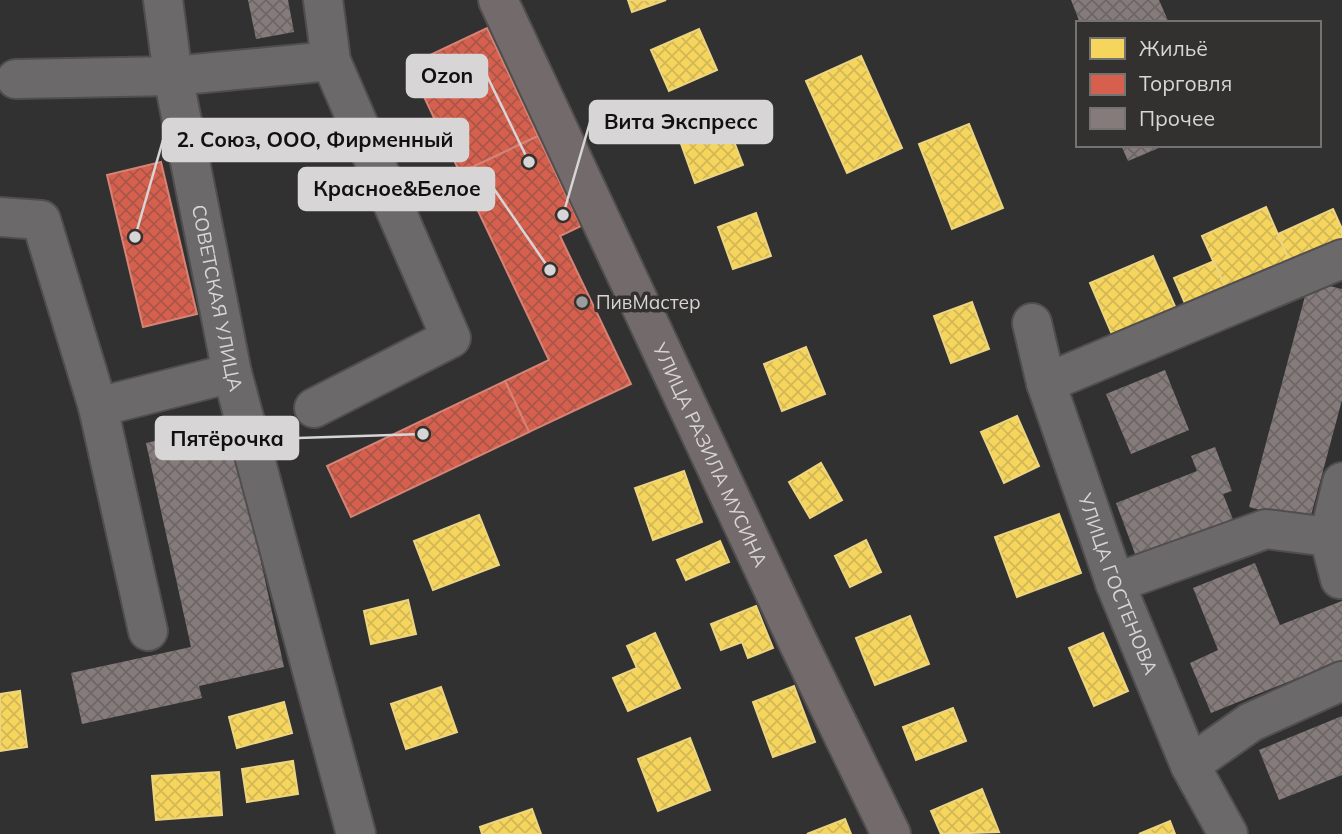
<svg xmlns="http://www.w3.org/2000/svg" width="1342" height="834" viewBox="0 0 1342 834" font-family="Mulish,sans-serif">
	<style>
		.homes { fill: url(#homes-cross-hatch); stroke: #edd580; stroke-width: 2 }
		.shops { fill: url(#shops-cross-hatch); stroke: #d68376; stroke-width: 2 }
		.building { fill: url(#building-cross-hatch) }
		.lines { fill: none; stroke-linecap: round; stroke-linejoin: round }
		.minor-casing { stroke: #504e4e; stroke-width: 42 }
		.major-casing { stroke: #504e4e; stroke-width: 42 }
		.minor { stroke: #6b6969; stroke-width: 38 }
		.major { stroke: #736a6b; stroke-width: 38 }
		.poi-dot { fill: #9d9c9c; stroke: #333130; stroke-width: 2.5 }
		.labels { text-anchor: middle; stroke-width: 7; stroke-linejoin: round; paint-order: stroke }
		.street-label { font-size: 19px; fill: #d7d5d5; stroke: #333130 }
		.poi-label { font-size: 19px; fill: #d7d5d5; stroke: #333130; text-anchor: start }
		.leader { fill: none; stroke: #d7d5d5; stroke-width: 2.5 }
		.callout-dot { fill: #d7d5d5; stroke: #333130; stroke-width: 2.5 }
		.callout { fill: #d7d5d5; stroke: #d7d5d5; stroke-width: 2.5 }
		.callout-label { font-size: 21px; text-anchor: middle; font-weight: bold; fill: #111 }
	</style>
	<defs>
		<pattern id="homes-cross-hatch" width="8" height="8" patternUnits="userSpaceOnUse" patternTransform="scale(1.75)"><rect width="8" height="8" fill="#f6d55c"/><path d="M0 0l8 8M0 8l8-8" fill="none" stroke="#d2b756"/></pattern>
		<pattern id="shops-cross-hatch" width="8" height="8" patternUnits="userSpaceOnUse" patternTransform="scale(1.75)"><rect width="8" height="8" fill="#d6604d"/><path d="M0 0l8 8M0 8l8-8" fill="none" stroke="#a95649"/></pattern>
		<pattern id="building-cross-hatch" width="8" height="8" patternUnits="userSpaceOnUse" patternTransform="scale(1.75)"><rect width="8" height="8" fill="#847b7a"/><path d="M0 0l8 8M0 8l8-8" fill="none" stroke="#6c6666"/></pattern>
	</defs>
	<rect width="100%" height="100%" fill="#323131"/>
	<g class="homes">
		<polygon points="628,0 666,0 632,12"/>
		<polygon points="699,29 717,70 669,91 651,50"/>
		<polygon points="861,56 902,148 847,173 806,81"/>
		<polygon points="726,121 743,165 695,183 679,138"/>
		<polygon points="969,124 1003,208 952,229 919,144"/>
		<polygon points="1266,207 1290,262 1226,290 1202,236"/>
		<polygon points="1333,209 1342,229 1342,238 1290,262 1278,234"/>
		<polygon points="756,213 771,256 733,269 718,227"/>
		<polygon points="1153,256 1177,311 1114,339 1090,283"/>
		<polygon points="1214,261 1226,290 1187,308 1174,278"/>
		<polygon points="972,302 989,349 951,363 934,316"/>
		<polygon points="806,347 825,394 782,411 764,364"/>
		<polygon points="1017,416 1039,466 1004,483 981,432"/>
		<polygon points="821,463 842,500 810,518 789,482"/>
		<polygon points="684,471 702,522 653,540 635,488"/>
		<polygon points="1059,514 1081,573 1017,597 995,537"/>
		<polygon points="479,515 499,565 433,590 414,541"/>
		<polygon points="866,540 881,572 850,587 835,556"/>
		<polygon points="720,541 729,562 686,580 677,560"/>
		<polygon points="408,600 416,634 371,644 364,611"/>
		<polygon points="756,606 773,648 748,658 742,642 721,650 711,624"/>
		<polygon points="910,616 929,664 875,685 856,638"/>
		<polygon points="655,633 680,688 628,711 613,678 637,668 627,646"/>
		<polygon points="1103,633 1128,691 1094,706 1069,648"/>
		<polygon points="794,686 815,742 773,757 753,702"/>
		<polygon points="441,687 457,732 406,749 391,704"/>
		<polygon points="20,691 27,747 0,751 0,694"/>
		<polygon points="284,702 292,733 237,748 229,717"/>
		<polygon points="953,708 966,741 916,760 903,727"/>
		<polygon points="690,738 710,790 658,811 638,759"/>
		<polygon points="293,761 298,794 247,802 242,769"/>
		<polygon points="219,772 222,815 156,820 152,776"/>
		<polygon points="982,789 999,832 941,834 931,811"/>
		<polygon points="532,809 541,834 482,834 480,827"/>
		<polygon points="845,819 851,834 807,834"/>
		<polygon points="1170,821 1175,834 1139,834"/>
	</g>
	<g class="shops">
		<polygon points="487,28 538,136 460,173 409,65"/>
		<polygon points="538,136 581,226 560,236 631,384 529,432 505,381 549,360 460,173"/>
		<polygon points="161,162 197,314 143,327 107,175"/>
		<polygon points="505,381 529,432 351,517 327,466"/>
	</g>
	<g class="building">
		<polygon points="248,0 288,0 294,32 256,39"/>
		<polygon points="1071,0 1159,0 1169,23 1080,23"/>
		<polygon points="1121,145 1166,145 1128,161"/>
		<polygon points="1309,281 1342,289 1342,400 1309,523 1249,507"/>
		<polygon points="1165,370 1189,430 1131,454 1106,394"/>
		<polygon points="231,424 284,667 199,686 202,698 82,724 71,673 191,647 146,443"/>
		<polygon points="1215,447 1232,491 1223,494 1234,522 1137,559 1116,503 1197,471 1191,456"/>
		<polygon points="1255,563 1280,625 1342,601 1342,660 1211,713 1190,663 1218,650 1193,588"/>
		<polygon points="1342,716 1342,775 1279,800 1259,750"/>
	</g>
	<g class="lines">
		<defs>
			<g id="minor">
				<path id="s1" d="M163,0L173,76L232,373L356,834"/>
				<polyline points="16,79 173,76 331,61"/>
				<polyline points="0,217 41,220 98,407"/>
				<path id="s2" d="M1032,323L1046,383L1115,583L1190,765L1228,834"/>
				<polyline points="1046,383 1342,259"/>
				<polyline points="314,408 451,338 331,61 323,0"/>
				<polyline points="1340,579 1329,537 1342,482"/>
				<polyline points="1115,583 1266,529 1329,537 1342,536"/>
				<polyline points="148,631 98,407 232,373"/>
				<polyline points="1190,765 1251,722 1342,681"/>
			</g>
			<g id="major">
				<path id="s3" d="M498,0L795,636L891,834"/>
			</g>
		</defs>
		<use href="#minor" class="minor-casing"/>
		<use href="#major" class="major-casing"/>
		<use href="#minor" class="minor"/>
		<use href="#major" class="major"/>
	</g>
	<circle class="poi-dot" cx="582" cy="302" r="7"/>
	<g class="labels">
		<g class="street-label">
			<text dy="7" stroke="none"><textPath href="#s1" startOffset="303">СОВЕТСКАЯ УЛИЦА</textPath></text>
			<text dy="7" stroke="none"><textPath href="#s3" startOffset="502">УЛИЦА РАЗИЛА МУСИНА</textPath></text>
			<text dy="7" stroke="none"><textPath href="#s2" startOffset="275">УЛИЦА ГОСТЕНОВА</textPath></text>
		</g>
		<g class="poi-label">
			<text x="596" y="309">ПивМастер</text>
		</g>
	</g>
	<path class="leader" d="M529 162L487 76M563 215L590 122M135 237L163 140M550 270L494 189M423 434L298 438"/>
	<g class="callout-dot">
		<circle cx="529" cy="162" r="7"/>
		<circle cx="563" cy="215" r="7"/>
		<circle cx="135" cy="237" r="7"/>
		<circle cx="550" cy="270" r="7"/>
		<circle cx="423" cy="434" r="7"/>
	</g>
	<g class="callout">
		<rect x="407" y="55" width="80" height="42" rx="7"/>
		<rect x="590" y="101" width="182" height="42" rx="7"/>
		<rect x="163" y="119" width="305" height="42" rx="7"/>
		<rect x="299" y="168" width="195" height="42" rx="7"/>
		<rect x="156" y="417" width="142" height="42" rx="7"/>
	</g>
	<g class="callout-label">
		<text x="447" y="83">Ozon</text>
		<text x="681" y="129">Вита Экспресс</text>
		<text x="315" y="147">2. Союз, ООО, Фирменный</text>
		<text x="397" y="196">Красное&amp;Белое</text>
		<text x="227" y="446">Пятёрочка</text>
	</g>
	<rect x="1076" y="21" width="245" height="126" fill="#333130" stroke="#757372" stroke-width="2"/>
	<rect x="1090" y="38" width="35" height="21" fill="#f6d55c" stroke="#757372" stroke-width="2"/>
	<text x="1139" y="56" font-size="21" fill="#d7d5d5">Жильё</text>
	<rect x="1090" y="74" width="35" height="21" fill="#d6604d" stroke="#757372" stroke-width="2"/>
	<text x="1139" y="91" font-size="21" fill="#d7d5d5">Торговля</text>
	<rect x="1090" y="108" width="35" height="21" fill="#847b7a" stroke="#757372" stroke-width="2"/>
	<text x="1139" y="126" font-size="21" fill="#d7d5d5">Прочее</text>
</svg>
